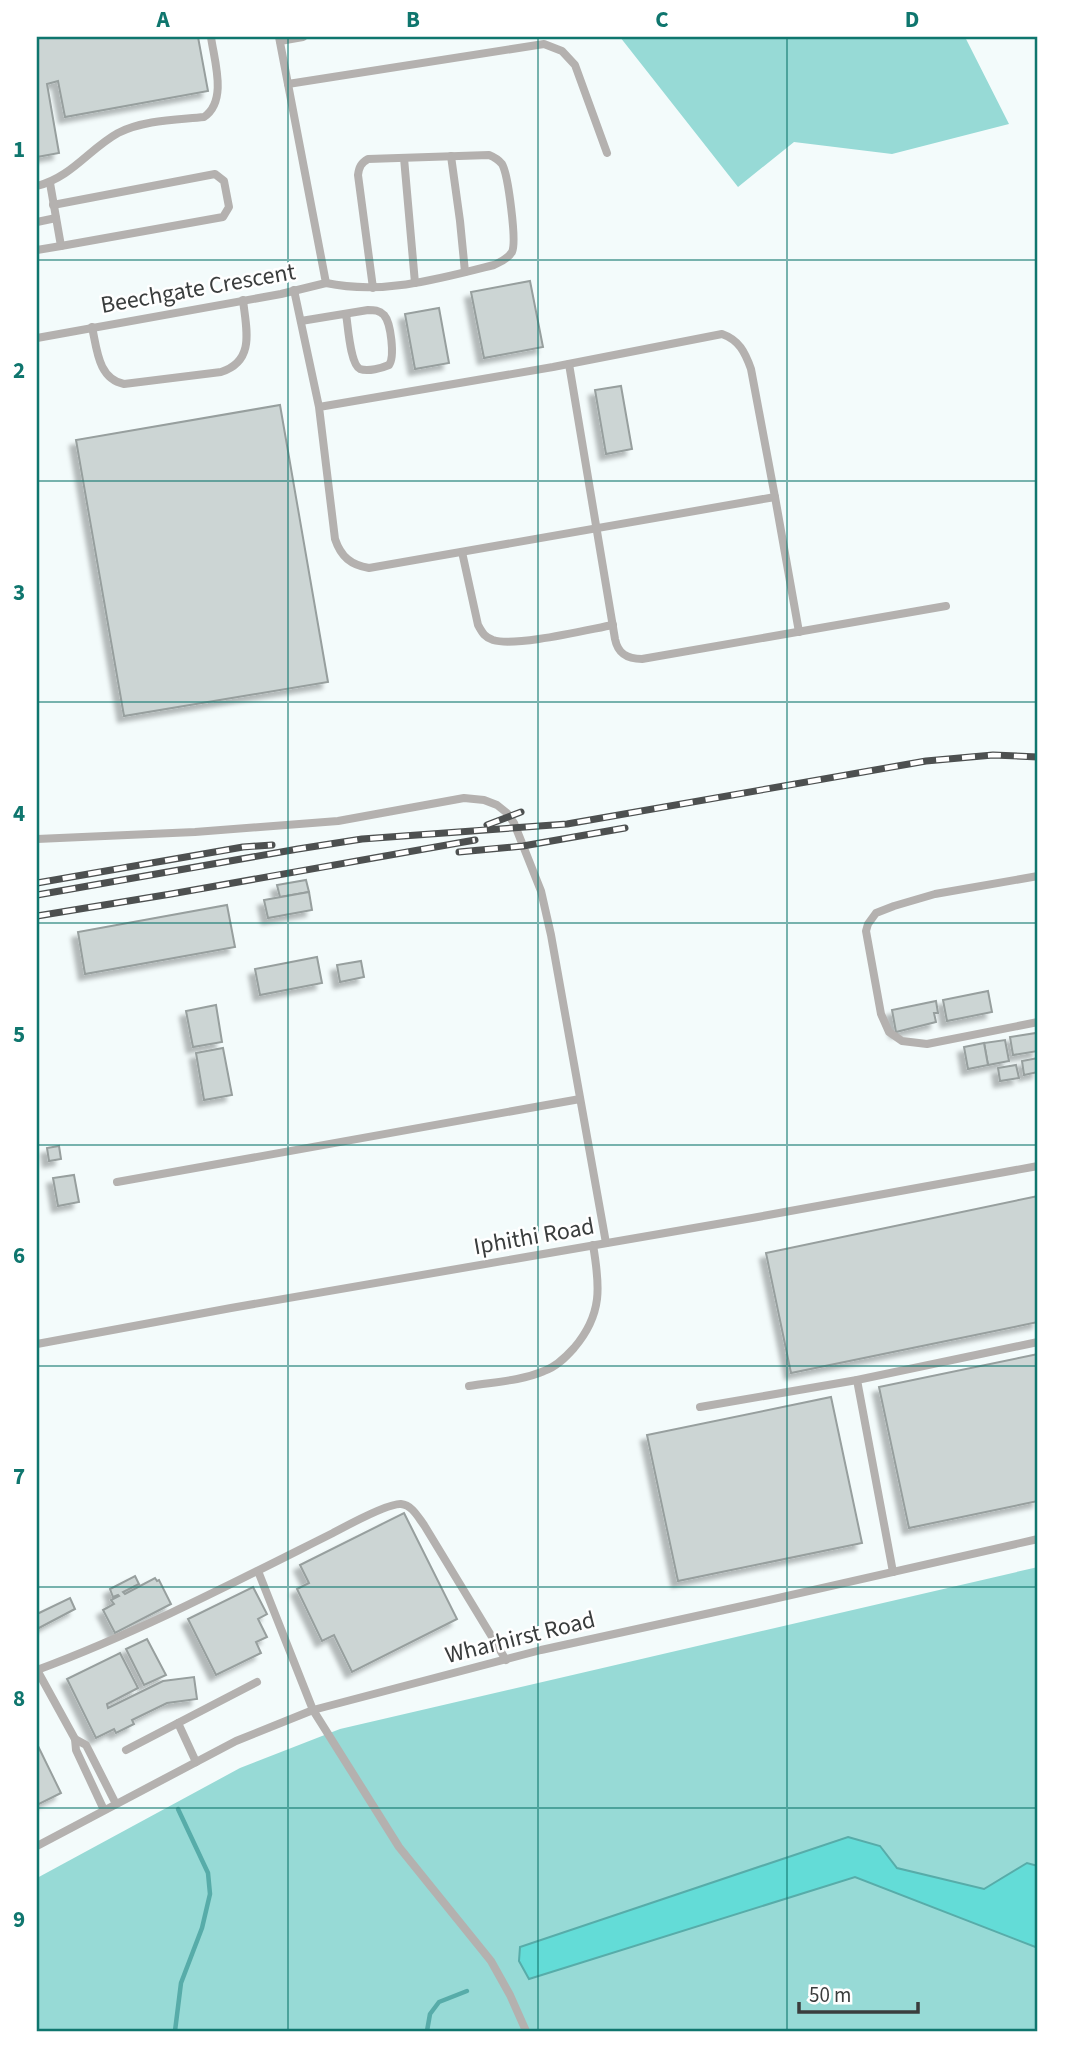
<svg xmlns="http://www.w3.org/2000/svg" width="1075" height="2068" viewBox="0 0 1075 2068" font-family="'Source Sans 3',sans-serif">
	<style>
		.green { fill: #97dad6 }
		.water { fill: #63dcd7; stroke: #57aca9; stroke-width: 2 }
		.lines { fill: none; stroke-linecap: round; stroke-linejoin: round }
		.stream { stroke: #57aca9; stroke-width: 4.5 }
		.building { fill: #ccd5d4; stroke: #979f9e; stroke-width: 2; filter: url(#shadow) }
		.lane { stroke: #b4b1af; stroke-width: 8 }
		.rail-casing { stroke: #4d5050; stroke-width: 7 }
		.rail { stroke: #fff; stroke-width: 4.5; stroke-dasharray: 13; stroke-linecap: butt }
		.grid { fill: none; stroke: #0f766e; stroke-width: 2; stroke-opacity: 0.55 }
		.labels { text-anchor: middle; stroke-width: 5; stroke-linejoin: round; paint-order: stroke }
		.street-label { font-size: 24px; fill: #3a3d3d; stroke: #fff }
		.neatline { fill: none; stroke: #0f766e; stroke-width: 2.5 }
		.grid-label { font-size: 23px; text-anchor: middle; font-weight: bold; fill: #0f766e }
	</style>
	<defs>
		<filter id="shadow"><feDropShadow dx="-6" dy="6" stdDeviation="2" flood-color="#0004"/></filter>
	</defs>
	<rect width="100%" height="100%" fill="#f3fbfb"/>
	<g class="green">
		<polygon points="620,37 965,37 1009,124 892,154 794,142 738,187"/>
		<polygon points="1038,1567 1038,1866 1027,1863 984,1889 897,1868 880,1846 848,1838 520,1947 519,1960 529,1978 855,1876 1038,1948 1038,2031 37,2031 37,1878 240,1768 340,1729"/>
	</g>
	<polygon class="water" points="848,1837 880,1846 897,1868 984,1889 1027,1863 1038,1866 1038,1948 855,1877 529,1979 519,1961 520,1947"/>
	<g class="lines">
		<g class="stream">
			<polyline points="175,2031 181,1983 202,1928 210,1894 208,1873 178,1809"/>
			<polyline points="427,2031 430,2014 439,2002 467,1991"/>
		</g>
	</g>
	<g class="building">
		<polygon points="37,37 198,37 208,91 65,117 58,81 47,84 59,153 37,157"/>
		<polygon points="530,281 543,347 484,358 471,292"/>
		<polygon points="439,308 449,363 415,369 405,314"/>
		<polygon points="621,386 632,449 606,454 595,390"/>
		<polygon points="280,405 328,682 124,716 76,440"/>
		<polygon points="306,880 309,892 280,897 277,885"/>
		<polygon points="309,892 312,910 268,918 264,900"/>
		<polygon points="227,905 235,947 85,974 78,932"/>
		<polygon points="317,957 322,983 260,995 255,969"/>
		<polygon points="361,961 364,977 340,982 337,965"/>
		<polygon points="988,991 992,1012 947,1021 943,1000"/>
		<polygon points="936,1001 938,1013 934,1013 936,1022 896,1032 892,1010"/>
		<polygon points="216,1005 222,1042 193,1047 186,1011"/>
		<polygon points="1036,1033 1038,1051 1013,1055 1010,1037"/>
		<polygon points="1005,1040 1009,1061 988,1065 984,1043"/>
		<polygon points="984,1043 988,1065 968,1069 964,1047"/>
		<polygon points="223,1048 232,1095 204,1100 196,1053"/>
		<polygon points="1038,1058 1038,1072 1024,1075 1022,1061"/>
		<polygon points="1016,1065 1019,1078 1000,1081 998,1068"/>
		<polygon points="59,1146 61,1159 49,1161 47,1148"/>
		<polygon points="74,1175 79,1202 58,1206 53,1178"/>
		<polygon points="1038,1196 1038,1322 791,1373 766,1253"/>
		<polygon points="1038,1354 1038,1501 909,1528 879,1387"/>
		<polygon points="831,1397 862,1543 678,1581 647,1435"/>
		<polygon points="404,1513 457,1619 352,1672 334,1635 322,1641 297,1589 309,1583 300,1565"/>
		<polygon points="135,1576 139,1584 123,1592 125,1594 155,1578 157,1581 159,1580 171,1604 115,1633 103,1610 114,1604 111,1600 119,1596 118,1595 113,1597 110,1589"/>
		<polygon points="253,1587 267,1614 258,1619 267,1637 256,1642 261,1653 216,1675 188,1619"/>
		<polygon points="70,1598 75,1609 37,1629 37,1614"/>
		<polygon points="147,1639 166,1675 144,1685 126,1649"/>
		<polygon points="120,1653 138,1688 107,1704 108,1708 163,1681 194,1677 197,1699 167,1703 132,1720 134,1724 116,1733 114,1729 96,1738 67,1679"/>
		<polygon points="37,1744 61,1793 37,1805"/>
	</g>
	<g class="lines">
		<g class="lane">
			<polyline points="280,41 303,37"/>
			<polyline points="288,84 544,44 562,51 575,65 607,153"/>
			<polyline points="451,156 460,221 465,272"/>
			<polyline points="404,158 415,283"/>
			<path d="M37,186C72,177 89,149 118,133C144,120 175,120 204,117C228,101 214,60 211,37"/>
			<polyline points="53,205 215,174 224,181 229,207 223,217 61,246"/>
			<polyline points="37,222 56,218"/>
			<polyline points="37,250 61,246 50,183"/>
			<path d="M326,283C383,295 439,279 494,265C500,262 508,259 512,252C517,242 508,174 502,164C498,159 494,157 489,155L368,159C361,163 359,167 358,175L373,288"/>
			<path d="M294,290L319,407L335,539C341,557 351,565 369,568L775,497L751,369C745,352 739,340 722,334L553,367L319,407"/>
			<path d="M301,321L368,310C374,310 379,310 384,315C391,323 395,357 389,365C382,368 368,372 360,369C350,364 348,325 346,314"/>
			<path d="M92,327C97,349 98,379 124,384L221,372C256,361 246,328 243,300"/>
			<polyline points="37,338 281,294 326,283 279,37"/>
			<path d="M569,364L615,639C618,654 627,659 642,659L946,606"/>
			<polyline points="775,497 799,632"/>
			<path d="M462,552L478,625C482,632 484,637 493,640C516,647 586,630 613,625"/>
			<polyline points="37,839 195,832 338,821 464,798 484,800 497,805 507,813 514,823 541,891 551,935 606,1243"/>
			<polyline points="1038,876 935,894 894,906 876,913 868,924 866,931 881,1014 889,1032 902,1041 927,1044 1038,1022"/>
			<polyline points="117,1182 580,1099"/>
			<polyline points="37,1344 231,1308 752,1218 1038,1166"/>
			<polyline points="857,1380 893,1572"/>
			<path d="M469,1386C493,1382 521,1381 544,1371C556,1367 565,1358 574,1348C603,1314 600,1286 593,1245"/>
			<polyline points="700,1407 857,1380 1038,1342"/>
			<polyline points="258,1571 313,1710 399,1847 491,1961 510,1995 526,2031"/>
			<path d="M37,1670C139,1632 235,1582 333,1533C346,1526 388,1503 401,1504C412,1505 418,1517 424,1525L506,1660"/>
			<polyline points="37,1670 75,1739 76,1750 104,1810"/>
			<polyline points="75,1739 86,1745 116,1804"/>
			<polyline points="126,1750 178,1723"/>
			<polyline points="196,1762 178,1723 257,1682"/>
			<polyline points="37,1846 236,1741 313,1710 541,1650 756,1603 1038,1539"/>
		</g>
		<defs>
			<g id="rail">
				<polyline points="487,825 521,812"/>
				<polyline points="459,852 523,846 625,828"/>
				<polyline points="37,883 243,847 272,845"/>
				<polyline points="37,895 298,849 362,839 567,824 926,761 993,755 1038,757"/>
				<polyline points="37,916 171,894 475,840"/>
			</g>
		</defs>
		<use href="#rail" class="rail-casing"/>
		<use href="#rail" class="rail"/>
	</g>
	<path class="grid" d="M288,37V2031M538,37V2031M787,37V2031M37,260H1038M37,481H1038M37,702H1038M37,923H1038M37,1145H1038M37,1366H1038M37,1587H1038M37,1808H1038"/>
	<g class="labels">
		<g class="street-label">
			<text transform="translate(198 288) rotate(-10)" y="8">Beechgate Crescent</text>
			<text transform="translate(534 1236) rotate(-10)" y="8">Iphithi Road</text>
			<text transform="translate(520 1637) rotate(-14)" y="8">Wharhirst Road</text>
		</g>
	</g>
	<rect width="1075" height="2068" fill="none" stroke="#ffffff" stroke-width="77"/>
	<path d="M799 2002v10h119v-10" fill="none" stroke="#3a3d3d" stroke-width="3.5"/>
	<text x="809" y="2002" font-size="21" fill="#3a3d3d" stroke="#ffffff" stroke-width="5" paint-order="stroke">50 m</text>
	<rect x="38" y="38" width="998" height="1992" class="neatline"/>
	<g class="grid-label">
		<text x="163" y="27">A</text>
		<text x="413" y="27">B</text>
		<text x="662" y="27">C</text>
		<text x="912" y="27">D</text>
		<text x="19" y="157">1</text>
		<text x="19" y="378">2</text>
		<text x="19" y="600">3</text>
		<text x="19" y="821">4</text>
		<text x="19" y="1042">5</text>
		<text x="19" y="1263">6</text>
		<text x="19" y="1484">7</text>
		<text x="19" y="1706">8</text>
		<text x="19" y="1927">9</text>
	</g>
</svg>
